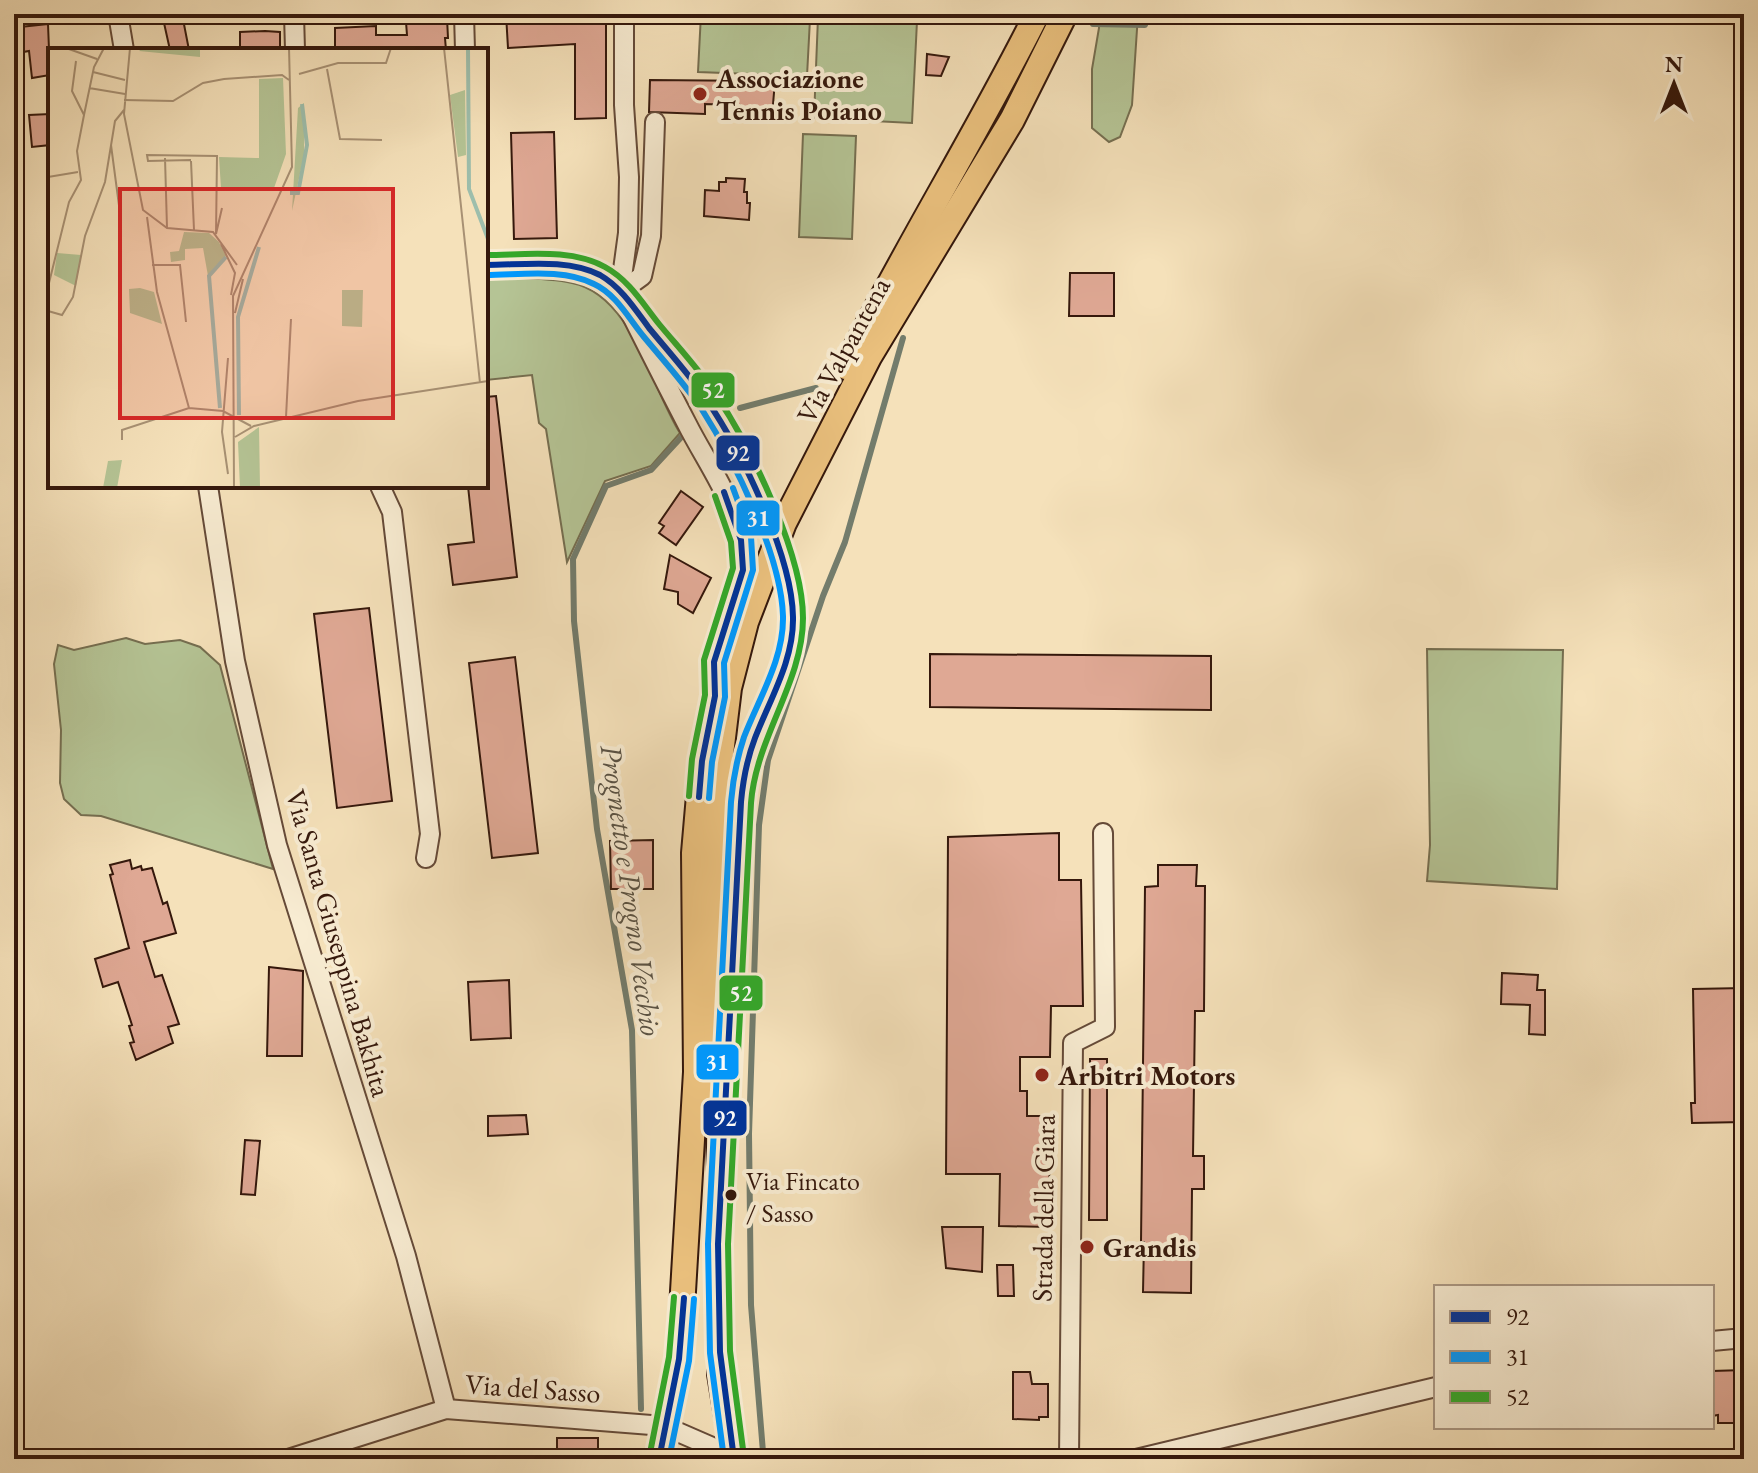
<svg xmlns="http://www.w3.org/2000/svg" width="1758" height="1473" viewBox="0 0 1758 1473" font-family="'EB Garamond',serif">
	<style>
		.green { fill: #b5c495; stroke: #756e50; stroke-width: 2 }
		.lines { fill: none; stroke-linecap: round; stroke-linejoin: round }
		.stream { stroke: #737c6c; stroke-width: 6 }
		.building { fill: #dfa894; stroke: #35180c; stroke-width: 2 }
		.minor-tunnel { stroke: #cfb997; stroke-width: 18; stroke-dasharray: 18 9; stroke-linecap: butt }
		.minor-casing { stroke: #654a38; stroke-width: 22 }
		.major-casing { stroke: #35180c; stroke-width: 28 }
		.minor { stroke: #f8ecd2; stroke-width: 18 }
		.major { stroke: #eac07d; stroke-width: 24 }
		.bus-1-casing { stroke: #f8ecd2; stroke-width: 12 }
		.bus-2-casing { stroke: #f8ecd2; stroke-width: 12 }
		.bus-3-casing { stroke: #f8ecd2; stroke-width: 12 }
		.bus-1 { stroke: #039; stroke-width: 6 }
		.bus-2 { stroke: #09f; stroke-width: 6 }
		.bus-3 { stroke: #33a92a; stroke-width: 6 }
		.poi-dot { fill: #8f2418; stroke: #f8ecd2; stroke-width: 3 }
		.bus-dot { fill: #35180c; stroke: #f8ecd2; stroke-width: 3 }
		.labels { text-anchor: middle; stroke-width: 8; stroke-linejoin: round; paint-order: stroke }
		.bus-label { font-size: 26px; fill: #35180c; stroke: #f8ecd2; text-anchor: start }
		.poi-label { font-size: 28px; font-weight: bold; fill: #35180c; stroke: #f8ecd2; text-anchor: start }
		.street-label { font-size: 28px; fill: #35180c; stroke: #f8ecd2 }
		.water-label { font-size: 30px; font-style: italic; fill: #595244; stroke: #f8ecd2 }
		.inset-river { fill: none; stroke: #9dbeac; stroke-width: 4 }
		.inset-road { fill: none; stroke: #a89174; stroke-width: 2 }
		.view { fill: #d62828; fill-opacity: 0.15; stroke: #d62828; stroke-width: 4 }
		.inset-edge { fill: none; stroke: #35180c; stroke-width: 4 }
		.line-badge { stroke: #f8ecd2; stroke-width: 3 }
		.badge-label { font-size: 22px; text-anchor: middle; font-weight: bold; fill: #fff }
	</style>
	<rect width="100%" height="100%" fill="#f5e1ba"/>
	<filter id="stains"><feTurbulence type="fractalNoise" baseFrequency=".0025" numOctaves="4"/><feColorMatrix values="0 0 0 0 .2 0 0 0 0 .09 0 0 0 0 .02 0 0 0 .5 -.17"/></filter>
	<radialGradient id="worn" r=".72"><stop offset=".6" stop-color="#630" stop-opacity="0"/><stop offset="1" stop-color="#630" stop-opacity=".3"/></radialGradient>
	<g class="green">
		<polygon points="701,14 810,19 807,76 698,72"/>
		<polygon points="1099,14 1138,14 1132,105 1120,137 1109,142 1092,128 1092,69 1099,28"/>
		<polygon points="818,17 917,21 912,123 814,118"/>
		<polygon points="803,134 856,136 852,239 799,237"/>
		<path d="M486,277C514,279 545,277 572,283C632,295 651,387 680,433L651,466L605,481L567,562L546,429L539,423L532,375L486,380Z"/>
		<polygon points="126,638 145,644 180,640 200,647 220,665 273,869 101,816 81,815 64,799 60,783 61,730 54,664 58,645 74,650"/>
		<polygon points="1427,649 1563,650 1557,889 1427,881 1430,845"/>
	</g>
	<g class="lines">
		<g class="stream">
			<polyline points="1093,24 1145,25 1147,14"/>
			<polyline points="740,408 816,388"/>
			<polyline points="641,1409 632,1030 597,829 574,621 573,559 606,486 651,470 687,431"/>
			<polyline points="763,1452 751,1305 749,1134 759,825 768,760 823,596 845,542 903,338"/>
		</g>
	</g>
	<g class="building">
		<polygon points="162,14 182,14 189,50 170,50"/>
		<polygon points="506,14 606,14 606,118 575,119 575,44 508,48"/>
		<polygon points="447,18 448,38 445,38 446,50 335,50 335,28 376,26 376,35 407,35 406,22"/>
		<polygon points="48,24 50,75 32,78 29,51 23,52 20,27"/>
		<polygon points="265,31 280,32 280,49 240,50 240,32"/>
		<polygon points="927,54 949,57 941,76 926,75"/>
		<polygon points="650,80 775,81 772,116 740,115 740,105 705,104 705,114 649,112"/>
		<polygon points="50,114 50,145 32,147 29,115"/>
		<polygon points="554,132 557,238 514,239 511,133"/>
		<polygon points="726,178 745,179 744,192 747,192 747,203 750,203 749,220 704,216 705,190 719,191 719,182 726,182"/>
		<polygon points="1070,273 1114,273 1114,316 1069,316"/>
		<polygon points="496,396 517,577 453,585 448,545 474,542 468,486 486,486 486,397"/>
		<polygon points="681,491 703,507 676,545 659,533 664,526 659,523"/>
		<polygon points="670,555 711,578 693,613 678,604 678,592 664,589"/>
		<polygon points="369,608 392,801 337,808 314,614"/>
		<polygon points="930,654 1211,656 1211,710 930,707"/>
		<polygon points="515,657 538,853 492,858 469,663"/>
		<polygon points="1059,833 1059,880 1081,880 1083,1006 1051,1006 1050,1057 1020,1057 1020,1091 1027,1091 1027,1116 1050,1116 1049,1227 999,1226 1000,1174 946,1174 948,837"/>
		<polygon points="653,840 653,889 611,889 610,841"/>
		<polygon points="130,860 132,869 141,866 142,870 152,868 163,904 167,902 176,933 144,942 155,977 162,975 179,1024 168,1027 173,1043 136,1060 130,1043 134,1042 129,1026 132,1025 118,982 103,987 95,959 129,948 110,875 113,874 110,865"/>
		<polygon points="1158,865 1197,865 1196,886 1205,886 1204,1011 1195,1011 1193,1156 1204,1156 1204,1189 1192,1189 1191,1293 1143,1292 1144,1242 1141,1242 1145,887 1158,886"/>
		<polygon points="269,967 303,971 302,1056 267,1056"/>
		<polygon points="1502,973 1538,975 1537,990 1545,990 1545,1035 1529,1034 1530,1005 1501,1004"/>
		<polygon points="509,980 511,1038 471,1040 468,982"/>
		<polygon points="1744,988 1744,1122 1692,1123 1691,1103 1695,1103 1693,989"/>
		<polygon points="1090,1059 1107,1059 1107,1220 1089,1220"/>
		<polygon points="526,1115 528,1134 488,1136 488,1116"/>
		<polygon points="245,1140 260,1141 255,1195 241,1194"/>
		<polygon points="942,1227 983,1227 982,1272 946,1268"/>
		<polygon points="997,1265 1013,1265 1014,1296 998,1296"/>
		<polygon points="1744,1370 1744,1423 1718,1423 1718,1415 1712,1416 1712,1371"/>
		<polygon points="1013,1372 1030,1372 1032,1384 1048,1384 1048,1417 1039,1417 1039,1420 1013,1419"/>
		<rect x="557" y="1438" width="41" height="21"/>
	</g>
	<g class="lines">
		<polyline class="minor-tunnel" points="753,486 788,579"/>
		<defs>
			<g id="minor">
				<polyline points="118,14 124,50"/>
				<polyline points="294,14 295,50"/>
				<polyline points="464,14 465,50"/>
				<polyline points="486,265 578,268 598,274 626,299"/>
				<path d="M620,292C642,336 664,380 687,424C709,468 749,519 743,570L714,662L715,696"/>
				<polyline points="620,292 628,233 629,177 624,105 624,14"/>
				<polyline points="620,292 642,276 651,236 655,122"/>
				<polyline points="645,322 708,402 753,486"/>
				<polyline points="208,486 235,661 277,845 406,1256 446,1409"/>
				<polyline points="380,486 392,512 430,834 426,858"/>
				<polyline points="727,1066 740,805 749,752 779,679 790,640 793,619 788,579"/>
				<polyline points="1712,1341 1744,1338"/>
				<polyline points="288,1459 446,1409 664,1426 710,1446 723,1459"/>
				<polyline points="1069,1459 1073,1043 1105,1027 1103,833"/>
				<polyline points="1136,1459 1436,1387"/>
			</g>
			<g id="major">
				<path d="M846,367C906,247 977,134 1037,14"/>
				<polyline points="659,1459 664,1426 679,1359 696,1072 694,853 702,761 715,693"/>
				<polyline points="734,1459 720,1374 720,1172 713,917 717,787 729,688 746,622 784,523 869,357 1012,120 1065,14"/>
			</g>
		</defs>
		<use href="#minor" class="minor-casing"/>
		<use href="#major" class="major-casing"/>
		<use href="#minor" class="minor"/>
		<use href="#major" class="major"/>
		<defs>
			<g id="bus-1">
				<path d="M486,265C522,265 567,258 600,275C621,287 635,309 649,328C668,351 689,374 706,399C741,450 792,555 793,617C794,660 770,699 755,738C747,759 743,780 741,802L718,1244L720,1352L734,1459"/>
				<polyline points="699,797 702,761 715,696 714,662 743,570 741,540 724,492"/>
				<polyline points="659,1459 679,1359 684,1298"/>
			</g>
			<g id="bus-2">
				<path d="M486,275C520,275 563,268 594,284C616,294 629,319 644,337C663,360 684,383 701,408C734,460 781,554 783,616C784,659 759,698 744,737C737,758 733,779 731,802L708,1244L710,1353L724,1459"/>
				<polyline points="709,798 712,762 725,697 724,663 753,570 751,537 733,488"/>
				<polyline points="669,1459 689,1361 694,1299"/>
			</g>
			<g id="bus-3">
				<path d="M486,255C524,255 571,248 605,267C629,280 643,304 659,324C678,347 699,369 716,395C751,447 803,555 803,618C803,682 756,737 751,803L728,1244L730,1351L744,1457"/>
				<polyline points="689,796 692,759 705,695 704,660 733,568 731,542 715,496"/>
				<polyline points="649,1458 669,1357 674,1297"/>
			</g>
		</defs>
		<use href="#bus-1" class="bus-1-casing"/>
		<use href="#bus-2" class="bus-2-casing"/>
		<use href="#bus-3" class="bus-3-casing"/>
		<use href="#bus-1" class="bus-1"/>
		<use href="#bus-2" class="bus-2"/>
		<use href="#bus-3" class="bus-3"/>
	</g>
	<g class="poi-dot">
		<circle cx="700" cy="94" r="8"/>
		<circle cx="1042" cy="1075" r="8"/>
		<circle cx="1087" cy="1247" r="8"/>
	</g>
	<circle class="bus-dot" cx="731" cy="1195" r="7"/>
	<g class="labels">
		<g class="bus-label">
			<text x="746" y="1190">Via Fincato<tspan x="746" dy="32">/ Sasso</tspan></text>
		</g>
		<g class="poi-label">
			<text x="716" y="88">Associazione<tspan x="716" dy="32">Tennis Poiano</tspan></text>
			<text x="1058" y="1085">Arbitri Motors</text>
			<text x="1103" y="1257">Grandis</text>
		</g>
		<g class="street-label">
			<text transform="translate(843 350) rotate(-61)" y="10">Via Valpantena</text>
			<text transform="translate(339 943) rotate(74)" y="10">Via Santa Giuseppina Bakhita</text>
			<text transform="translate(1043 1208) rotate(-89)" y="10">Strada della Giara</text>
			<text transform="translate(533 1388) rotate(4)" y="10">Via del Sasso</text>
		</g>
		<g class="water-label">
			<text transform="translate(631 890) rotate(82)" y="10">Prognetto e Progno Vecchio</text>
		</g>
	</g>
	<g transform="translate(48 48)">
		<rect width="440" height="440" fill="#f5e1ba"/>
		<path d="M95,0H152V9L91,3ZM235,30L238,106L226,140H173L171,109L211,110V31ZM417,42L418,107L410,109L402,47ZM256,55V107L244,163L250,60ZM136,184L161,185L171,194L178,208L160,228L155,200L137,201V212L123,214L122,204L131,203ZM9,205L33,207L28,238L6,227ZM92,240L106,244L114,276L82,265L81,241ZM294,242H315L314,279L294,278ZM211,379L212,440H192L190,394ZM74,412L69,440H55L60,413Z" fill="#b5c495"/>
		<path class="inset-river" d="M420,0L421,141L440,191M242,145H250L259,97L254,56M172,360L161,228L178,209M191,367L190,269L211,199"/>
		<path class="inset-road" d="M18,0L49,11M82,0L76,66L95,162L119,180L165,184L189,217M396,0L432,335M28,13L24,43L36,67L46,19L56,0M279,21L292,91L334,92M45,24L77,32M251,26L290,15H338L343,0M41,40L77,46M76,52L125,53L155,35L176,31L234,27L241,32M63,97L72,165M117,110L119,180M143,112L100,113L99,107L169,108L168,186M143,113L146,182M0,129L30,124M99,169L109,244L141,360M168,186L174,160M173,196L187,225L183,247M104,217H132L138,274M0,239L21,154L33,132L29,103L36,67M0,263L14,267L25,249L37,188L57,134L67,73L76,62M187,265L195,231M180,310L174,384L180,426M238,369L243,271M187,389L206,378L310,353L440,333M74,392V382L141,360L175,363L203,378M186,440L185,248L244,119L241,0"/>
		<path class="view" d="M72,141H345V370H72Z"/>
		<rect width="440" height="440" class="inset-edge"/>
	</g>
	<g class="line-badge">
		<rect x="690" y="371" width="46" height="38" rx="8" fill="#33a92a"/>
		<rect x="715" y="434" width="46" height="38" rx="8" fill="#039"/>
		<rect x="735" y="499" width="46" height="38" rx="8" fill="#09f"/>
		<rect x="718" y="974" width="46" height="38" rx="8" fill="#33a92a"/>
		<rect x="695" y="1043" width="45" height="38" rx="8" fill="#09f"/>
		<rect x="702" y="1099" width="46" height="38" rx="8" fill="#039"/>
	</g>
	<g class="badge-label">
		<text x="713" y="398">52</text>
		<text x="738" y="461">92</text>
		<text x="758" y="526">31</text>
		<text x="741" y="1001">52</text>
		<text x="717" y="1070">31</text>
		<text x="725" y="1126">92</text>
	</g>
	<rect width="1758" height="1473" fill="none" stroke="#f5e1ba" stroke-width="48"/>
	<rect x="16" y="16" width="1726" height="1441" fill="none" stroke="#35180c" stroke-width="4"/>
	<rect x="24" y="24" width="1710" height="1425" fill="none" stroke="#35180c" stroke-width="2"/>
	<rect x="1434" y="1285" width="280" height="144" fill="#f8ecd2" stroke="#aa9783" stroke-width="2"/>
	<rect x="1450" y="1311" width="40" height="12" fill="#003399" stroke="#aa9783" stroke-width="2"/>
	<text x="1506" y="1325" font-size="24" fill="#35180c">92</text>
	<rect x="1450" y="1351" width="40" height="12" fill="#0099ff" stroke="#aa9783" stroke-width="2"/>
	<text x="1506" y="1365" font-size="24" fill="#35180c">31</text>
	<rect x="1450" y="1391" width="40" height="12" fill="#33a92a" stroke="#aa9783" stroke-width="2"/>
	<text x="1506" y="1405" font-size="24" fill="#35180c">52</text>
	<g transform="translate(1674 84)" stroke="#f8ecd2" stroke-width="6" paint-order="stroke">
	<path d="M0-6L14 30L0 20L-14 30Z" fill="#35180c"/>
	<text y="-12" font-size="22" font-weight="bold" text-anchor="middle" fill="#35180c">N</text>
	</g>
	<rect width="100%" height="100%" filter="url(#stains)"/>
	<rect width="100%" height="100%" fill="url(#worn)"/>
</svg>
